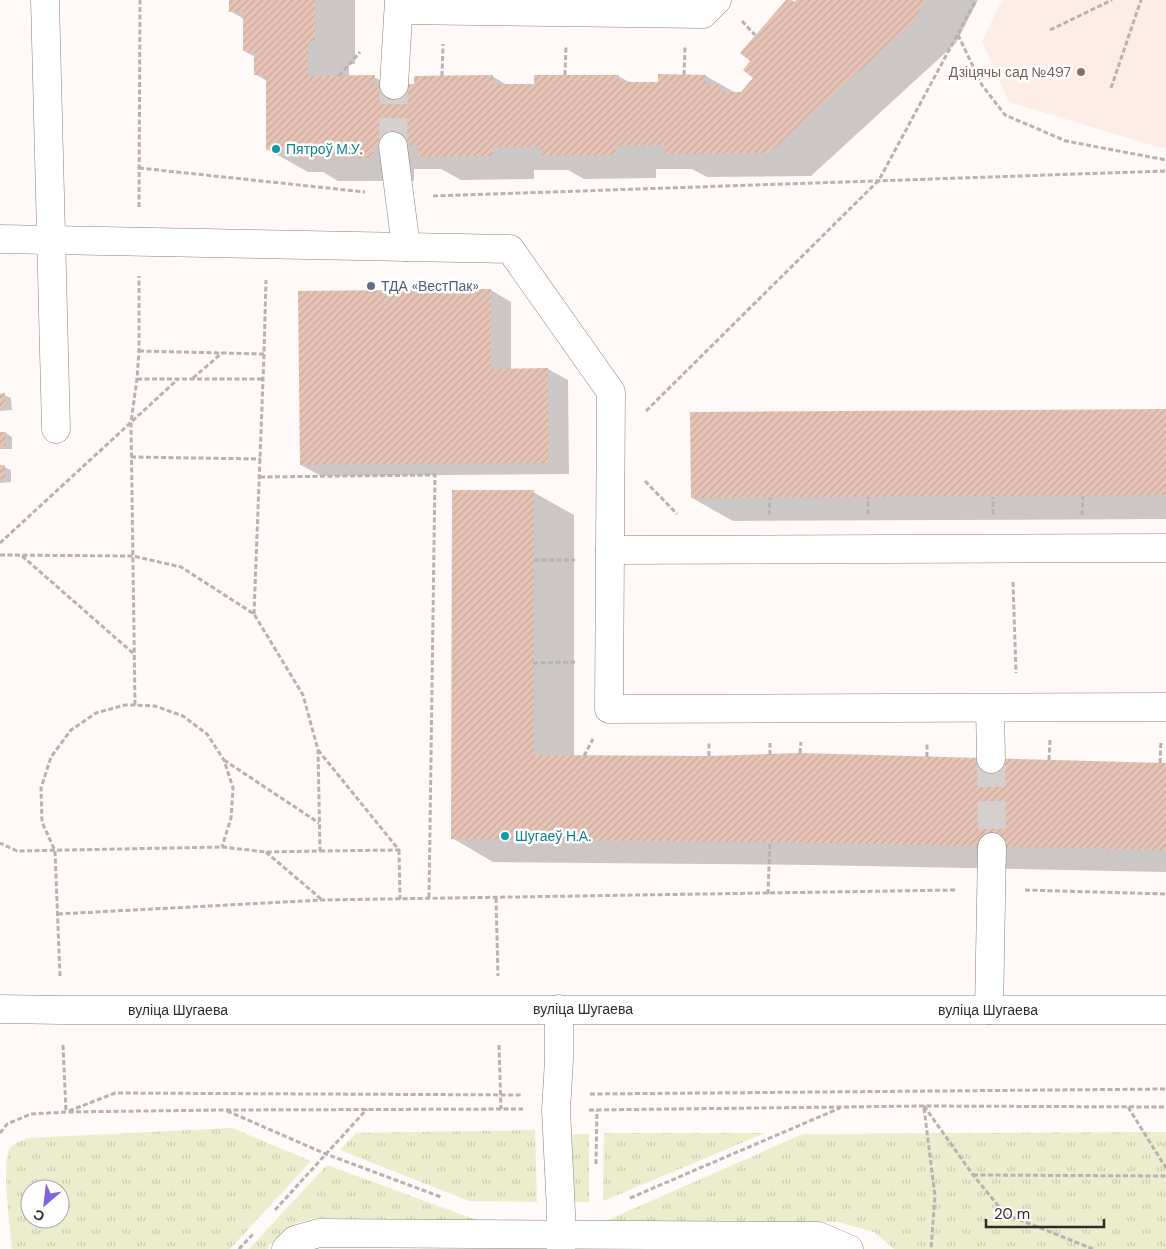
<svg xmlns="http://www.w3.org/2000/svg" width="1166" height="1249" viewBox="0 0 1166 1249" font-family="'DM Sans',sans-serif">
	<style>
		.built { fill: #feede6 }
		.grass { fill: url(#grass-tufts); fill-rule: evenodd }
		.shadow { fill: #0003 }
		.building { fill: url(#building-hatch) }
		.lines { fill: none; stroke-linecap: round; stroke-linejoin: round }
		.minor-tunnel { stroke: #d5d0ce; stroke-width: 28; stroke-dasharray: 28 14; stroke-linecap: butt }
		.minor-casing { stroke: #877f7c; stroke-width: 29 }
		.path { stroke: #b7b2b0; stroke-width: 3; stroke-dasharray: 5 2.5; stroke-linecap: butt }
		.minor { stroke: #fff; stroke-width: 28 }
		.education-dot { fill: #8d6e63; stroke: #fff; stroke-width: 2 }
		.culture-dot { fill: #0f9aa8; stroke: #fff; stroke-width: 2 }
		.service-dot { fill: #5c6f8a; stroke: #fff; stroke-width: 2 }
		.labels { text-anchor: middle; stroke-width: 5; stroke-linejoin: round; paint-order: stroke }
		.education-label { font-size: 14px; fill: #785e54; stroke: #fff; text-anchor: end }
		.culture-label { font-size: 14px; fill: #0d838f; stroke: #fff; text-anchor: start }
		.service-label { font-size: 14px; fill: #4e5e75; stroke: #fff; text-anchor: start }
		.street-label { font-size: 14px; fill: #2e2b29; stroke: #fff }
	</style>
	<defs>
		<pattern id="grass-tufts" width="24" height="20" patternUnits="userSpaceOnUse" patternTransform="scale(1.25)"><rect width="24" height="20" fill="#ebedcc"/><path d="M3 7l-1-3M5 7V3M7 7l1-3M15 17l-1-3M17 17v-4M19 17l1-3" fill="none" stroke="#cacbaf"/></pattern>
		<pattern id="building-hatch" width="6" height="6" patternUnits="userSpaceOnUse" patternTransform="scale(1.25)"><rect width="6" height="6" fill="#e6c3b5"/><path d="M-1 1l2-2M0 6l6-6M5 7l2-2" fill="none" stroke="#c6a89c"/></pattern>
	</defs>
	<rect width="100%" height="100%" fill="#fff9f7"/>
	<polygon class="built" points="1002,0 1166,0 1166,147 1161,148 1009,102 982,41"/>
	<g class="grass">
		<path d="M232,1128L311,1161L230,1249H12C10,1228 2,1167 9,1150C12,1143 22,1141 28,1138ZM30,1189H60V1219H30Z"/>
		<polygon points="535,1130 537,1202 469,1201 340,1150 356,1133"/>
		<polygon points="1166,1132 1166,1249 894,1249 874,1232 838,1222 601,1223 803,1134"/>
		<polygon points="604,1133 765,1133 603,1201"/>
		<rect x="572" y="1134" width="17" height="68"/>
		<polygon points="327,1165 482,1222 315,1218 297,1223 269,1245 267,1249 249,1249"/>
	</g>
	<g class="shadow">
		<polygon points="230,0 355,0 355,64 349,64 349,77 374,77 391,86 415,86 492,76 507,85 535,85 618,76 631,83 660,83 706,76 736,93 741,93 754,78 751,61 787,0 796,3 798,0 978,0 956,43 811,176 707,177 692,169 656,169 656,178 584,179 568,170 534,170 534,179 461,180 441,169 414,169 414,181 338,181 323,172 308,172 267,149 267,81 255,74 255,57 244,51 244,19 230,11"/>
		<polygon points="491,290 511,302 511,370 548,369 568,380 569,474 321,476 301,465"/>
		<polygon points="0,395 4,395 11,398 12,410 0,411"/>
		<polygon points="1166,410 1166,519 733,521 692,498"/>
		<polygon points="0,433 6,433 12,437 12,449 0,449"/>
		<polygon points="0,467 4,467 11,470 11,482 0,483"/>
		<polygon points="533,492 574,515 574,757 709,757 1166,764 1166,872 812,865 493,862 452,838"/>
	</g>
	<g class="building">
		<polygon points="229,0 315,0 315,41 308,41 308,76 375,75 374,85 394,85 414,84 414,76 493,75 493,84 534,84 534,75 619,75 619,82 658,82 658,74 706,75 706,85 720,85 721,92 741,92 753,78 743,70 750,61 740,53 786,0 791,0 795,2 796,0 925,0 915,20 769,153 665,154 665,145 615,146 615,155 542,156 541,147 493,147 493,156 419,157 419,145 373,146 373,158 296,158 296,149 266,150 266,75 254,75 254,52 243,51 243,12 229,12"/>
		<polygon points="491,289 491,369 548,368 549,463 300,465 298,291"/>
		<polygon points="5,393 5,407 0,408 0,394"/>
		<polygon points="1166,409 1166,495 691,498 690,412"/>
		<rect x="0" y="432" width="6" height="14"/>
		<rect x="0" y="465" width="5" height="14"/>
		<polygon points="452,490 534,490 534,755 709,756 800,753 1166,763 1166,850 770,842 451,839"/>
	</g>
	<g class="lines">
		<g class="minor-tunnel">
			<polyline points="393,146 394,85"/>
			<polyline points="991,759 992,847"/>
		</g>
		<defs>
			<g id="minor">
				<polyline points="45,0 56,429"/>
				<polyline points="399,10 703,14 717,0"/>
				<polyline points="394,85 399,0"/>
				<polyline points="393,146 406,247"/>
				<polyline points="0,239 510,249 611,392 610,550 1166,548"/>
				<polyline points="610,550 609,709 1166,707"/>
				<polyline points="990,708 991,759"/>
				<polyline points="0,1009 61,1010 1166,1010"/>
				<polyline points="559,1009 559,1060 556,1110 561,1212 561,1249"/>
				<polyline points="989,1010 992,847"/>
				<polyline points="286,1249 295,1240 319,1233 818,1236 849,1249"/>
			</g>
		</defs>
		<use href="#minor" class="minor-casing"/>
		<g class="path">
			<polyline points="742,21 755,35"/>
			<polyline points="1050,30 1112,0"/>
			<polyline points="958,35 982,85 1005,115 1066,141 1166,160"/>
			<polyline points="565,75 566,46"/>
			<polyline points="684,75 685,47"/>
			<polyline points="339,76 360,52"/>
			<polyline points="442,76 443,44"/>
			<polyline points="1111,88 1141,0"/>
			<polyline points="139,168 365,192"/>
			<polyline points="433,196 1166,171"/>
			<polyline points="139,207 140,0"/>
			<polyline points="139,351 264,354 266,280"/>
			<polyline points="193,378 222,353"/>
			<polyline points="137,379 264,379"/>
			<polyline points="646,411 879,180 976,0"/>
			<polyline points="131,457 261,459"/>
			<polyline points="260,477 435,475 429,898"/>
			<polyline points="645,481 677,514"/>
			<polyline points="868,514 868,497"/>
			<polyline points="993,514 993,497"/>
			<polyline points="769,515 770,498"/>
			<polyline points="1082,515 1083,496"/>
			<polyline points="0,543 178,379"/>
			<polyline points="0,555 133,556 181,567 254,614 303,695 318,750 320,851 266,852 222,847 17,851 0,843"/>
			<polyline points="22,556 134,654"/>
			<polyline points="534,560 575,560"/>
			<polyline points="1013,582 1016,673"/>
			<polyline points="254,614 264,354"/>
			<polyline points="533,663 575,662"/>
			<polyline points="135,705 131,422 137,379 139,351 139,276"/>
			<polyline points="318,750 399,850 320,851"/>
			<polyline points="800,753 801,742"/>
			<polyline points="770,755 770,743"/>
			<polyline points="584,756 593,739"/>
			<polyline points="709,756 709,742"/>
			<polyline points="927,757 927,743"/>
			<polyline points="224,760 319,823"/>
			<polyline points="1049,760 1050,740"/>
			<polyline points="1160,763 1161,741"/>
			<polyline points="399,850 400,899"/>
			<polyline points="266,852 321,899"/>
			<polyline points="1025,890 1166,894"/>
			<polyline points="768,894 770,842"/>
			<polyline points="496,898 498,976"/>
			<polyline points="58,914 322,900 956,890"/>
			<polyline points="60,976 55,851 42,822 41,788 51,757 71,730 96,713 125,705 135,705 155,706 183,716 207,734 224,760 233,788 231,818 222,847"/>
			<polyline points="63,1045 66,1112"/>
			<polyline points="499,1045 501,1109"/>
			<polyline points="590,1094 1166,1089"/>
			<polyline points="924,1106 973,1175 1005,1214 1093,1249"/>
			<polyline points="1128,1107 1166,1168"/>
			<polyline points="924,1108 935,1196 931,1249"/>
			<polyline points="589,1110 923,1106 1166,1107"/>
			<polyline points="69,1111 115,1093 522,1095"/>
			<polyline points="227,1111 326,1154 441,1197"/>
			<polyline points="0,1133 7,1124 31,1114 66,1112 224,1110 523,1109"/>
			<polyline points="596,1164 597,1110"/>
			<polyline points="973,1175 1166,1176"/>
			<polyline points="630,1198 840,1108"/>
			<polyline points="275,1210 367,1109"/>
			<polyline points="239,1249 254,1233"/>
		</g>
		<use href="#minor" class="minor"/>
	</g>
	<circle class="education-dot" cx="1081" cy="72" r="5"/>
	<g class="culture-dot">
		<circle cx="276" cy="149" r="5"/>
		<circle cx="505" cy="836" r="5"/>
	</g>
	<circle class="service-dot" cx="371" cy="286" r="5"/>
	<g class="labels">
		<g class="education-label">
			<text x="1071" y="77">Дзіцячы сад №497</text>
		</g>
		<g class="culture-label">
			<text x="286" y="154">Пятроў М.У.</text>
			<text x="515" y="841">Шугаеў Н.А.</text>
		</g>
		<g class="service-label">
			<text x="381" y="291">ТДА «ВестПак»</text>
		</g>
		<g class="street-label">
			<text x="583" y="1014">вуліца Шугаева</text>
			<text x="178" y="1015">вуліца Шугаева</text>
			<text x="988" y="1015">вуліца Шугаева</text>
		</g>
	</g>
	<g transform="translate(45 1204) rotate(208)"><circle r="24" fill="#ffffff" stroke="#abaaa9"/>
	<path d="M0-4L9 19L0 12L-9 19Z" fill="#8162dc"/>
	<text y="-8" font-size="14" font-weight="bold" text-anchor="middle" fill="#2e2b29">С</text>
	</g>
	<path d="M986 1219v8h118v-8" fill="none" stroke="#2e2b29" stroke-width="2.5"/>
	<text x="994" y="1219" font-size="15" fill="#2e2b29" stroke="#ffffff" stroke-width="4" paint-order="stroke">20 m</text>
</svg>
